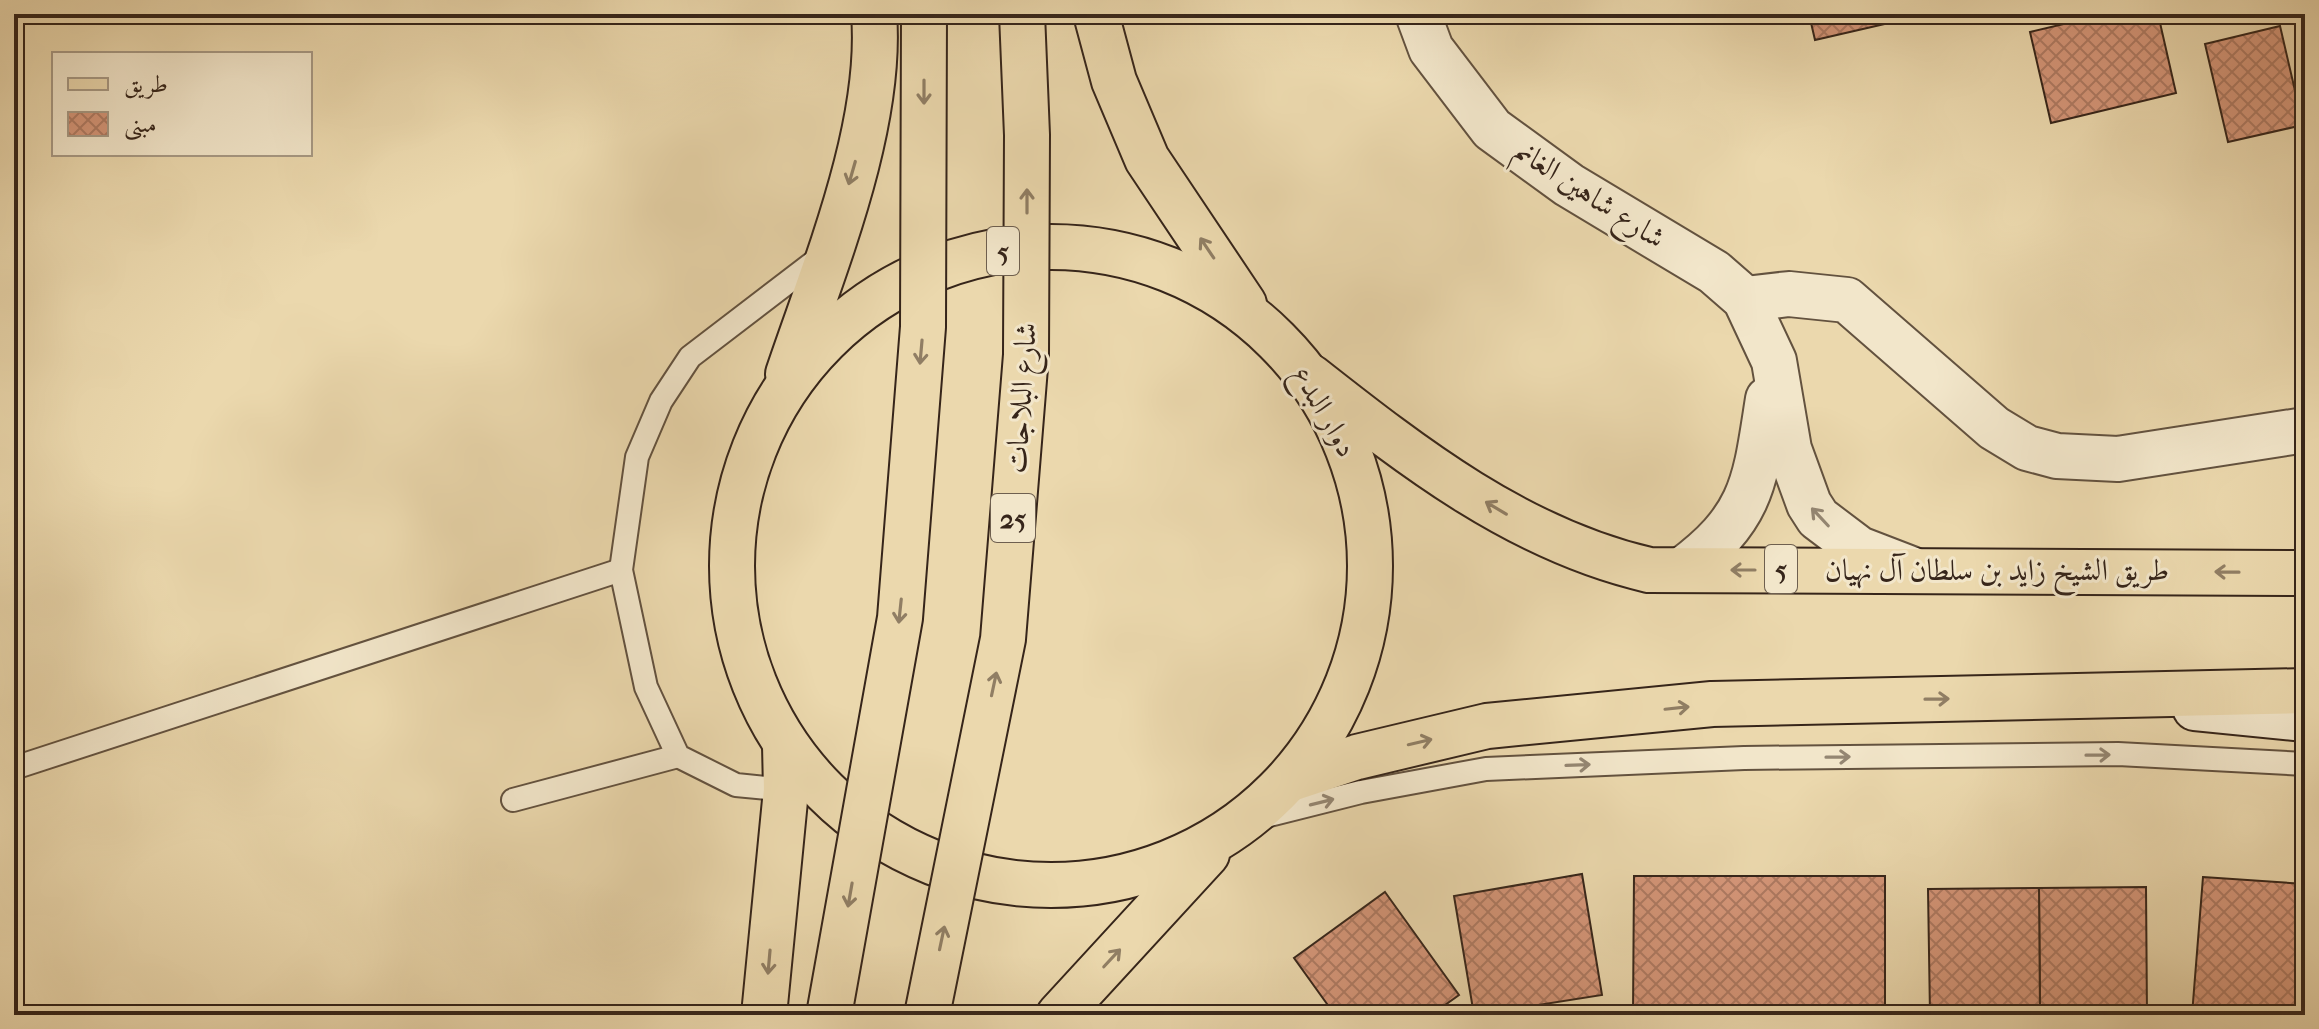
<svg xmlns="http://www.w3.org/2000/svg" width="2319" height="1029" viewBox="0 0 2319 1029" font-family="'IM FELL French Canon',Amiri,serif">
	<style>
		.building { fill: url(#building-cross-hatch); stroke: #36251a; stroke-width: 2 }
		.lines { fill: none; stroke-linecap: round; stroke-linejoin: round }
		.service-casing { stroke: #63523f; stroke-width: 26 }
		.minor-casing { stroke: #63523f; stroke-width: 48 }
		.tertiary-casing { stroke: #63523f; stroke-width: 48 }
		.secondary-casing { stroke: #36251a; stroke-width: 48 }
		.primary-casing { stroke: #36251a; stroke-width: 48 }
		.motorway-casing { stroke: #36251a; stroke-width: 48 }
		.service { stroke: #f2e6ca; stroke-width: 22 }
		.minor { stroke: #f2e6ca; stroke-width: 44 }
		.tertiary { stroke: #f2e6ca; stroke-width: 44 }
		.secondary { stroke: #f2e6ca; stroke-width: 44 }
		.primary { stroke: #ebd8ad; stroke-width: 44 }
		.motorway { stroke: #ebd8ad; stroke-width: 44 }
		.primary-bridge-casing { stroke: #36251a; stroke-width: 48; stroke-linecap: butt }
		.primary-bridge { stroke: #ebd8ad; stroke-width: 44 }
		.oneway { stroke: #907e64 }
		.oneway2 { stroke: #948672 }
		.labels { text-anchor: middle; stroke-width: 6; stroke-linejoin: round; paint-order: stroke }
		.shield { fill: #f2e6ca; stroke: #6e5f4f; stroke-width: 2 }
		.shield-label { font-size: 28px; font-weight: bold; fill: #36251a }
		.street-label { font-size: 30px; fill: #36251a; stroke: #f2e6ca }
	</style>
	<defs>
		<pattern id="building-cross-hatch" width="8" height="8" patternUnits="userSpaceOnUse" patternTransform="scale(2)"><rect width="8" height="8" fill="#d59679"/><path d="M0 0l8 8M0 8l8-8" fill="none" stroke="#ae7a62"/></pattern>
	</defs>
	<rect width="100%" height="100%" fill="#ebd8ad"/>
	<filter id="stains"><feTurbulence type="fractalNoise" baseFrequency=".0025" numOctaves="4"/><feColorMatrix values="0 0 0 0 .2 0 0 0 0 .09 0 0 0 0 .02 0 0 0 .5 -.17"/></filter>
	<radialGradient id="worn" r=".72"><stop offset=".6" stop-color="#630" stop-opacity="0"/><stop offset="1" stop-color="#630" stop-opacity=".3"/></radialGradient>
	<g class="building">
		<polygon points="1809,14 1900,14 1902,20 1815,40"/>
		<polygon points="2106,14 2158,14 2176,93 2051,123 2030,32"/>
		<polygon points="2280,26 2303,125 2228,142 2205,44"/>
		<polygon points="1582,874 1602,995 1474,1015 1454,896"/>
		<polygon points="1634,876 1885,876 1885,1015 1633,1015"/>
		<polygon points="2203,877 2305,884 2305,1015 2192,1015"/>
		<polygon points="2146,887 2147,1015 2040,1015 2039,888"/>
		<polygon points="2039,888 2040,1015 1930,1015 1928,889"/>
		<polygon points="1385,892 1459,995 1431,1015 1335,1015 1294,958"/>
	</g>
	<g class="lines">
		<defs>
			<g id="service">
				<polyline points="14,768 621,570"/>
				<polyline points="786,790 736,785 678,756 646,687 621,570 637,457 661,401 690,357 822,256"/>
				<polyline points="513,800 678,756"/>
				<polyline points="1246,821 1361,792 1486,769 1744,758 2118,754 2305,764"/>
			</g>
			<polyline id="minor" points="1745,299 1789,294 1847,300 1994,428 2027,448 2057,456 2118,459 2305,430"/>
			<g id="tertiary">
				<polyline points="1418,14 1431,49 1492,129 1569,185 1714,272 1745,299 1774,361 1789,449 1809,504 1818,518 1859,549 1911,569"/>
				<path d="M1682,570C1754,517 1755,481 1768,399"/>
			</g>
			<polyline id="secondary" points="2195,708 2305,719"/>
			<g id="primary">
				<polyline points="1096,14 1114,81 1147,159 1244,304"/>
				<circle cx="1051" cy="566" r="319"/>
				<path d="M788,374C824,267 883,127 874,14"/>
				<polyline points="764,1015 786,790 785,745"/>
				<polyline points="1059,1015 1207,854"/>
			</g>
			<g id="motorway">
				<path d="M1311,377C1414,458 1519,540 1649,570L2305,573"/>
				<polyline points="1291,779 1357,757 1487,726 1712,704 2305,691"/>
			</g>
		</defs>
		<use href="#service" class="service-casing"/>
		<use href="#minor" class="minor-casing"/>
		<use href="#tertiary" class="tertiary-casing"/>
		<use href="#secondary" class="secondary-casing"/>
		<use href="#primary" class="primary-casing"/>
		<use href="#motorway" class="motorway-casing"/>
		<use href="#service" class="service"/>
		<use href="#minor" class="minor"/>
		<use href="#tertiary" class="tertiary"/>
		<use href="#secondary" class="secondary"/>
		<use href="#primary" class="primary"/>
		<use href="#motorway" class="motorway"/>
		<defs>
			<g id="primary-bridge">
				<polyline points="829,1015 900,618 923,327 924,14"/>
				<polyline points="927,1015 1003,639 1026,355 1027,135 1022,14"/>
			</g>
		</defs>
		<use href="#primary-bridge" class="primary-bridge-casing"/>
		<use href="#primary-bridge" class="primary-bridge"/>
	</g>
	<defs><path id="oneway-shaft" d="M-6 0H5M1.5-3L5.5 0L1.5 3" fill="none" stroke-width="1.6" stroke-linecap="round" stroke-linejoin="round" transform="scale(2)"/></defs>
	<g class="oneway">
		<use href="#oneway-shaft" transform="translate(924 92) rotate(90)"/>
		<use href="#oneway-shaft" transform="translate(852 173) rotate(106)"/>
		<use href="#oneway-shaft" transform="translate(1027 201) rotate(-90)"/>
		<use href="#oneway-shaft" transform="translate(1207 248) rotate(-124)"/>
		<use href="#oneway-shaft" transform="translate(921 352) rotate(95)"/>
		<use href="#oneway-shaft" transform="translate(1496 508) rotate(-149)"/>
		<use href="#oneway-shaft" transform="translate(1743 570) rotate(180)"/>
		<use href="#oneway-shaft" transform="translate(2227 572) rotate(-179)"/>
		<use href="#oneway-shaft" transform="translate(900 611) rotate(96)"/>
		<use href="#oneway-shaft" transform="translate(994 684) rotate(-78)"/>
		<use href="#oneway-shaft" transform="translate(1937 699) rotate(-1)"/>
		<use href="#oneway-shaft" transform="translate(1677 708) rotate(-6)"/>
		<use href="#oneway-shaft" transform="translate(1420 742) rotate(-13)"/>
		<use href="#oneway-shaft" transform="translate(850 895) rotate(100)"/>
		<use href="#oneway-shaft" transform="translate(942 938) rotate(-78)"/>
		<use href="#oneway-shaft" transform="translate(1112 958) rotate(-47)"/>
		<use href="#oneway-shaft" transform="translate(769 962) rotate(95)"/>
	</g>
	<g class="oneway2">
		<use href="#oneway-shaft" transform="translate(1820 517) rotate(-133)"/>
		<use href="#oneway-shaft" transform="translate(2098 755) rotate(-1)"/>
		<use href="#oneway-shaft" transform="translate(1838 757) rotate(-1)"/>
		<use href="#oneway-shaft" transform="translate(1578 765) rotate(-2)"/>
		<use href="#oneway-shaft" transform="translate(1322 802) rotate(-14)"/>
	</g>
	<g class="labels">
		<g class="shield">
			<rect x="987" y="227" width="32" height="48" rx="6"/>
			<rect x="991" y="494" width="44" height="48" rx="6"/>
			<rect x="1765" y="545" width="32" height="48" rx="6"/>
		</g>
		<g class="shield-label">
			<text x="1003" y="261">5</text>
			<text x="1013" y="528">25</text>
			<text x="1781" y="579">5</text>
		</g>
		<g class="street-label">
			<text transform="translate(1590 194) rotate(33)" y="10">شارع شاهين الغانم</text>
			<text transform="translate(1021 398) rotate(-86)" y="10">شارع البلاجات</text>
			<text transform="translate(1325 411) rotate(60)" y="10">دوار البدع</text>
			<text x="1997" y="580">طريق الشيخ زايد بن سلطان آل نهيان</text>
		</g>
	</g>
	<rect width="2319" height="1029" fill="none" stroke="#ebd8ad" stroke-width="48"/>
	<rect x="16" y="16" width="2287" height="997" fill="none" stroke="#36251a" stroke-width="4"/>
	<rect x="24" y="24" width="2271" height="981" fill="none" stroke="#36251a" stroke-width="2"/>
	<rect x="52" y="52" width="260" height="104" fill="#f2e6ca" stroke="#a79984" stroke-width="2"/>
	<rect x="68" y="78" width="40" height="12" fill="#ebd8ad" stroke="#a79984" stroke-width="2"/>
	<text x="124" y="92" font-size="24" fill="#36251a">طريق</text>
	<rect x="68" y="112" width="40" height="24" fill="url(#building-cross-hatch)" stroke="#a79984" stroke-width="2"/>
	<text x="124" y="132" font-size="24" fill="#36251a">مبنى</text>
	<rect width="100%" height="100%" filter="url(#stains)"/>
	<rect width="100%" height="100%" fill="url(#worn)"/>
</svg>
